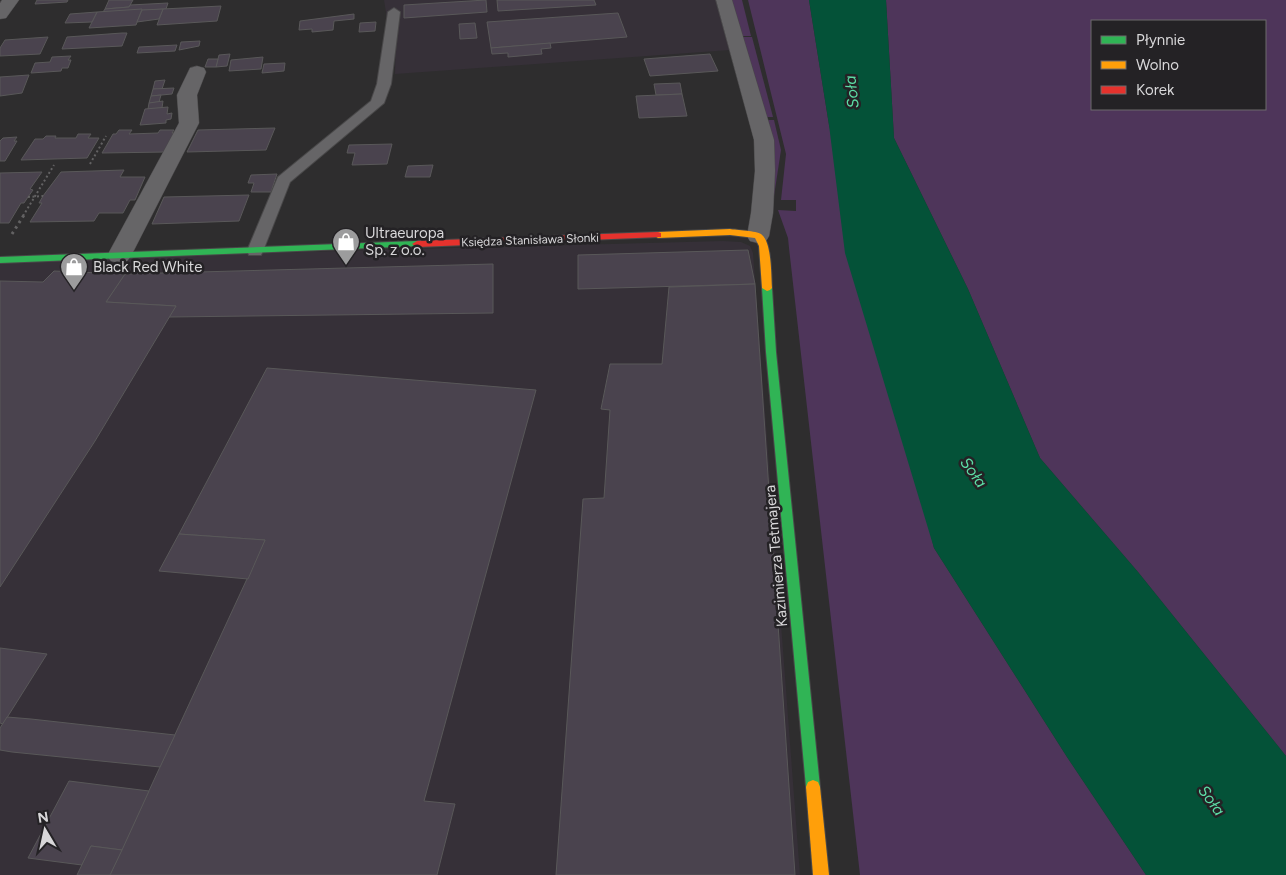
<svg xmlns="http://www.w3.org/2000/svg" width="1286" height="875" viewBox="0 0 1286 875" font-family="Figtree,sans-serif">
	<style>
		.built { fill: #363038 }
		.green { fill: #4e355a; fill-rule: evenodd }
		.water { fill: #045238 }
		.building { fill: #4a434e; stroke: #595859 }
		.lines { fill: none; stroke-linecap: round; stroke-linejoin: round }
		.lane-casing { stroke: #494849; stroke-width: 2 }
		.street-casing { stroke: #494849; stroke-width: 1 }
		.fast-casing { stroke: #494849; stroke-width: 2 }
		.slow-casing { stroke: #494849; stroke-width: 2 }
		.jam-casing { stroke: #494849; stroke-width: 2 }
		.path-far1 { stroke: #636263; stroke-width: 2; stroke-dasharray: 2 2.5; stroke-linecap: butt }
		.path { stroke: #636263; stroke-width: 3; stroke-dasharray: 2.5 4; stroke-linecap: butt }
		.lane { fill: #666567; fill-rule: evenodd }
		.street { fill: #666567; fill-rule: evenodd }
		.fast { fill: #30b455; fill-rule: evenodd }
		.slow { fill: #ff9f0a; fill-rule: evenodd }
		.jam { fill: #e5322d; fill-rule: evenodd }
		.labels { text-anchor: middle; stroke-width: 5; stroke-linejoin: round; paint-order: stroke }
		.far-street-label { font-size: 12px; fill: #d8d7d9; stroke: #242225 }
		.poi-label { font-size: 15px; fill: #d8d7d9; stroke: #242225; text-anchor: start }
		.street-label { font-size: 15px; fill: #d8d7d9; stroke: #242225 }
		.water-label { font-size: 16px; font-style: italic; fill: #5cdca5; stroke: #242225 }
	</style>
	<rect width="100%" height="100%" fill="#2e2d2e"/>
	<g class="built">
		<polygon points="384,0 716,0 730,50 395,74 396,24 388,25"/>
		<polygon points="723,241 741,242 750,246 753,253 800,875 0,875 0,260"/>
	</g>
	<g class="green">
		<polygon points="730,0 742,0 751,36 741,36"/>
		<polygon points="748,0 809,0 829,125 934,548 1067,757 1146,875 860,875 789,248 788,238 778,210 796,211 796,200 781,200 786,154"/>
		<path d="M886,0H1286V756L1138,572L1040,458L968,289L894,138ZM1092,21H1265V109H1092Z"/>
		<polygon points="742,37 752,37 773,117 765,117"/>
		<polygon points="766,120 774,120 781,150 774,196"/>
	</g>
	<polygon class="water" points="809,0 886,0 894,138 968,289 1040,458 1138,572 1286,756 1286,875 1146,875 1067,757 934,548 845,253 829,125"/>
	<g class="building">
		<polygon points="37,0 68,0 67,2 35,4"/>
		<polygon points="109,0 133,0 129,7 105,9"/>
		<polygon points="486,0 487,12 404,18 404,5"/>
		<polygon points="497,0 594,0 596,5 498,11"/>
		<polygon points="168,3 166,9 103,12 105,9 129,7 130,5"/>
		<polygon points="221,6 217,21 157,25 163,9"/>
		<polygon points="142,9 136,25 89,28 97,12"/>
		<polygon points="163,9 159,19 137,22 142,10"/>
		<polygon points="97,12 92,22 65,23 70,14"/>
		<polygon points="618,13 627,37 491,48 487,22"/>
		<polygon points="354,14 354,19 334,21 333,30 312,32 312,29 299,30 300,21"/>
		<polygon points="376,22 375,31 359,32 360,23"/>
		<polygon points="475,23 477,38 460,39 459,24"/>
		<polygon points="122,33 127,33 122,46 62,49 67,37"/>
		<polygon points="48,37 40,54 0,56 0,48 5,40"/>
		<polygon points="200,41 199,46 179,50 181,42"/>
		<polygon points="550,43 551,48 541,49 542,54 508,57 508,53 492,54 491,48"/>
		<polygon points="177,45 175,51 137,53 139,47"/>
		<polygon points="230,54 227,66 216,67 219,55"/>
		<polygon points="710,54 718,71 650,76 644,59"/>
		<polygon points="71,56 68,60 71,60 68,68 62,68 61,71 31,73 35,63 50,62 52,57"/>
		<polygon points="263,57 261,69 229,71 231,60"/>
		<polygon points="208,59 218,59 216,67 205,67"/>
		<polygon points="285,63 284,71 262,73 264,64"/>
		<polygon points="29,75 22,93 0,96 0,77"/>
		<polygon points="165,80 162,89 153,89 155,81"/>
		<polygon points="680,83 682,94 656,95 654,84"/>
		<polygon points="174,88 172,94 151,96 153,89"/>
		<polygon points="682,94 687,116 639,118 636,96"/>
		<polygon points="161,95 159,102 149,103 151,96"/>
		<polygon points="163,101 162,108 148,109 149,103"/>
		<polygon points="168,107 167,114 172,113 171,119 166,120 166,123 140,125 145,109"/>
		<polygon points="275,128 266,150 187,152 198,130"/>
		<polygon points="119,130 132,130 129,134 158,133 160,130 174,130 172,133 176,133 167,152 102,153 113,134 116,134"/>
		<polygon points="78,134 91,134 88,138 99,138 87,158 21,160 35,139 43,139 46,136 56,136 55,138 76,138"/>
		<polygon points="17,137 14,141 17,141 5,161 0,161 0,141 3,138"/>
		<polygon points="392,144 387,164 352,165 355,153 347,153 349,145"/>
		<polygon points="433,165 430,177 405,177 408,166"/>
		<polygon points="124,170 120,177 145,177 135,200 130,200 123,213 99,213 94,221 30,222 42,203 39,203 43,196 61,172"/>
		<polygon points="42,172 30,189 33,190 28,197 24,203 21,203 9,223 0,223 0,173"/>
		<polygon points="277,174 271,192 251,192 254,183 248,183 251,175"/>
		<polygon points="249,195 239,221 152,224 164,197"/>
		<polygon points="748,250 755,284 578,289 578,255"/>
		<polygon points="493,264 493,313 169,317 176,306 106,302 125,274"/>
		<polygon points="54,271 125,274 106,302 176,306 95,441 0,587 0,281 43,282"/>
		<polygon points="755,284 795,875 556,875 583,499 604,498 610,410 601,409 610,364 662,364 669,287"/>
		<polygon points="267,368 536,390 424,801 455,804 437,875 110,875 265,540 179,534"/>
		<polygon points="179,534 265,540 248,579 159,571"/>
		<polygon points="0,648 47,654 3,724 0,723"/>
		<polygon points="7,717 31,719 175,735 160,767 12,752 0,750 0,728"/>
		<polygon points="69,781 149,791 122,850 91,846 82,865 28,858"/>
		<polygon points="91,846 122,850 110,875 77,875"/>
	</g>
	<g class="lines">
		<defs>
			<polygon id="lane" points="394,8 400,12 391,84 384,103 290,182 263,251 261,255 249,255 247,251 278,177 371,101 377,84 388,12"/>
			<g id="street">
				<polygon points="2,0 19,0 6,18 0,19 0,3"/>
				<polygon points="716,0 732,0 774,140 775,171 773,213 769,236 766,241 758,243 750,241 747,236 751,213 755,171 754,140"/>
				<polygon points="197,66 204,68 206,72 197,95 199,123 131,256 127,261 119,263 111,261 107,256 179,123 177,95 190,68"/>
			</g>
			<g id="fast">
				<polygon points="417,241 422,244 420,246 0,263 0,257"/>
				<polygon points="767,285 772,288 776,352 820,787 818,792 813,794 808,792 806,787 766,352 762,288"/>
			</g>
			<g id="slow">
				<path d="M730,229C736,230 757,231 761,234C772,242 771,275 772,288L770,290L767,291L762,288L759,246L755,238L730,235L658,238L653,235L658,232Z"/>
				<polygon points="813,780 818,782 820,787 829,875 813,875 806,787 808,782"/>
			</g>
			<polygon id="jam" points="658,232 661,233 661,237 417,247 412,244 417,241"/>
		</defs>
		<use href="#lane" class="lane-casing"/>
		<use href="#street" class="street-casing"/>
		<use href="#fast" class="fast-casing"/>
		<use href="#slow" class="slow-casing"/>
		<use href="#jam" class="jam-casing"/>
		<g class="path-far1">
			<polyline points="90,164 106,136"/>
			<polyline points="28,197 43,196"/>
			<polyline points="23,216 54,165"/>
		</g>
		<polyline class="path" points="12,234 24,215"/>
		<use href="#lane" class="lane"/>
		<use href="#street" class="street"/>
		<use href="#fast" class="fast"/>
		<use href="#slow" class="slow"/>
		<use href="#jam" class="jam"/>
	</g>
	<defs>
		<symbol id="shop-pin" viewBox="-11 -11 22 30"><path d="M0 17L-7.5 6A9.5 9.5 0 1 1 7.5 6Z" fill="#9c9c9d" stroke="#242225"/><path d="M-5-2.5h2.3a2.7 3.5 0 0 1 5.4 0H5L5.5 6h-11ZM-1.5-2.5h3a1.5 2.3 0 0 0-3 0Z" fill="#fff"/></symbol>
	</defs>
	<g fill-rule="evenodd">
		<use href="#shop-pin" x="330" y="226" width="32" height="43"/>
		<use href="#shop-pin" x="58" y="251" width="32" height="43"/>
	</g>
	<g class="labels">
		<g class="far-street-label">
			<text transform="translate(530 240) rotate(-2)" y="4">Księdza Stanisława Słonki</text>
		</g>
		<g class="poi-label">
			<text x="365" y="238">Ultraeuropa<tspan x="365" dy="17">Sp. z o.o.</tspan></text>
			<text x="93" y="272">Black Red White</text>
		</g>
		<g class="street-label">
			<text transform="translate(776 556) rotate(-95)" y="5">Kazimierza Tetmajera</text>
		</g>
		<g class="water-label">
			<text transform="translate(851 92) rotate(-96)" y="6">Soła</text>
			<text transform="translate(974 472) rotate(54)" y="6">Soła</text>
			<text transform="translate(1212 800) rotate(54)" y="6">Soła</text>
		</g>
	</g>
	<rect x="1091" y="20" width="175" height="90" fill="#242225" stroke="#6c6a6d"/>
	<rect x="1101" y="36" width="25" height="8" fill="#30b455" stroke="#6c6a6d"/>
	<text x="1136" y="45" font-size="15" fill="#d8d7d9">Płynnie</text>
	<rect x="1101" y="61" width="25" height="8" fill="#ff9f0a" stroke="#6c6a6d"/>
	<text x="1136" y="70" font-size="15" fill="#d8d7d9">Wolno</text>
	<rect x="1101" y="86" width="25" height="8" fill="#e5322d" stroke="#6c6a6d"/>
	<text x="1136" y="95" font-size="15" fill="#d8d7d9">Korek</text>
	<g transform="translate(45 830) rotate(351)" stroke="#242225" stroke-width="4" paint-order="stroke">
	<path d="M0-4L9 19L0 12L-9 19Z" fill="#d8d7d9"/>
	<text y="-8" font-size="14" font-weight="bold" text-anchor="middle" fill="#d8d7d9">N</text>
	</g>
</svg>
